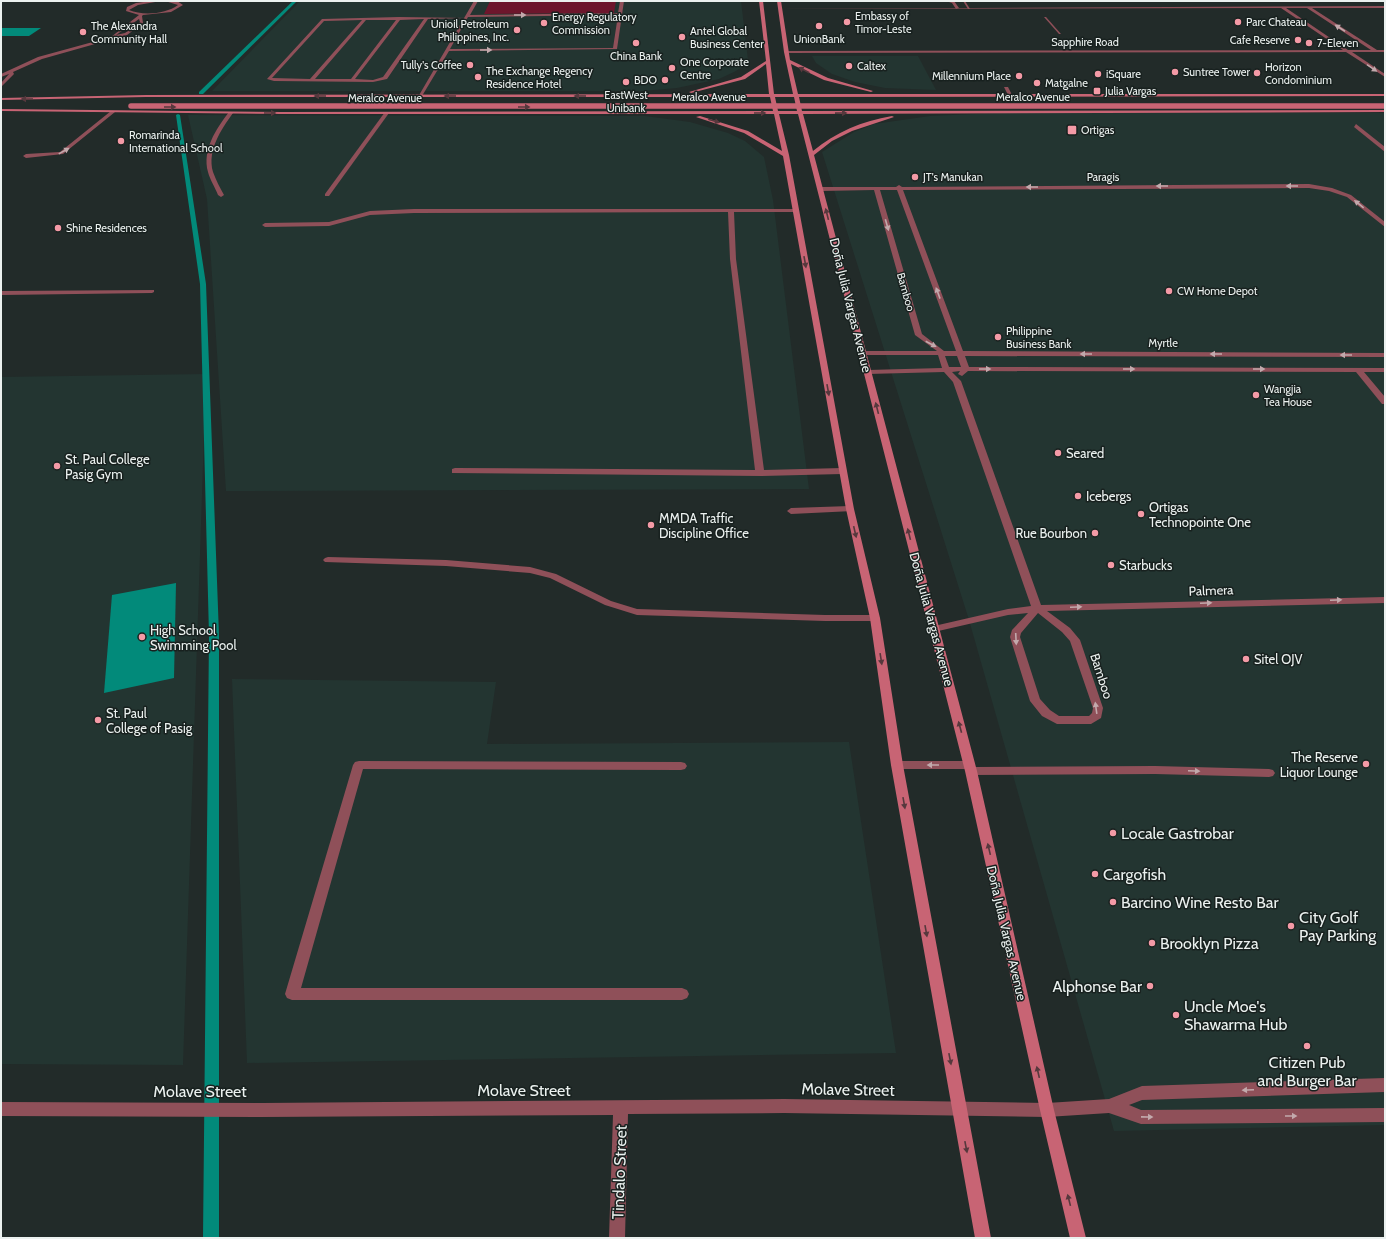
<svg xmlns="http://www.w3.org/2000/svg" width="1386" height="1239" viewBox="0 0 1386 1239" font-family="Cabin,sans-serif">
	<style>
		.built { fill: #233531 }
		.green { fill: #6d162c }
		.water { fill: #028a7a }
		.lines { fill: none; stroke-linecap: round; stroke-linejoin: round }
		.stream { fill: #028a7a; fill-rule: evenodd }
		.service { fill: #8f5059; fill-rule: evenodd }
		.minor { fill: #8f5059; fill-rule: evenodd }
		.secondary { fill: #c86474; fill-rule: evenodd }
		.secondary-bridge { stroke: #c86474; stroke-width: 5.5 }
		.oneway { fill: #c2a9ac }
		.oneway2 { fill: #56383d }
		.poi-dot { fill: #f49aa6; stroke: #18211f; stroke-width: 1.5 }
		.labels { text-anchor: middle; stroke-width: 3; stroke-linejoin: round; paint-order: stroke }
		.far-poi-label { font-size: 11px; fill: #ebf1ef; stroke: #18211f; text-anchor: start }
		.far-street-label { font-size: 11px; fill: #ebf1ef; stroke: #18211f }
		.street-label { font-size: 13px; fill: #ebf1ef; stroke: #18211f }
		.poi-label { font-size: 13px; fill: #ebf1ef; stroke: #18211f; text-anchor: start }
		.near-poi-label { font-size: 16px; fill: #ebf1ef; stroke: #18211f; text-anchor: start }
		.near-street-label { font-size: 16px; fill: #ebf1ef; stroke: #18211f }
	</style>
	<rect width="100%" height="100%" fill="#222b29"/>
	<g class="built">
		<polygon points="300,1 741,1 748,60 744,66 734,72 719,79 677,88 643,91 212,91"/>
		<polygon points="812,56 918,56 936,90 885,88 855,82 832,74 816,63"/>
		<polygon points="997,113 1385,113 1385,1125 1114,1131 969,620 822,152 854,132 874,124 930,116"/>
		<polygon points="188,115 645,116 690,122 728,133 745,141 764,157 773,200 809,489 226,491 207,199"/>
		<polygon points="206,374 183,1065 1,1064 1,377"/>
		<polygon points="232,679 496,682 487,744 849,742 896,1053 247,1063"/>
	</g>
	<polygon class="green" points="490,1 616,1 614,13 484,14"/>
	<g class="water">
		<polygon points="1,28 41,28 29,36 1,36"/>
		<polygon points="176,583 174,678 104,693 112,595"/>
	</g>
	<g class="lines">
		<g class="stream">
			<polygon points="293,1 297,1 203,94 199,94 199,92"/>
			<polygon points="178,114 180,115 206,284 219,635 219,1238 203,1238 209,635 200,284 176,115"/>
		</g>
		<g class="service">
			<path d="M151,1H161L138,5L129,10C143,16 166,14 178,5L165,1H177L183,5L171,12L143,15L142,16L143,23L127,35L42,59L13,72L14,74L1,87V83L9,74L1,77V74L38,57L111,37L139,15L126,11L127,7L136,3ZM139,19L140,22L125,33L116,35Z"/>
			<polygon points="946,1 954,1 959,8 956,9 952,3"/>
			<polygon points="963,1 965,1 970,9 968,9"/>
			<path d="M399,17L468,18L428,19L387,79L373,82L274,81L267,79L322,19ZM424,19L383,77L373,80L355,79L400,20ZM362,20L310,79L272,78L324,21ZM366,20H396L351,79H315Z"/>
			<polygon points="1044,17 1046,17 1061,34 1059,34"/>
			<polygon points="1004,87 1008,87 1013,97 1009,97"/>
			<polygon points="111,111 115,112 63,154 26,158 23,156 26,154 60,152"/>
			<path d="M229,112L233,113C221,130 207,150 213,172C216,180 220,188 224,195L221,197L218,195C215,187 210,180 208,172C202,150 216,129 229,112Z"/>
			<polygon points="385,112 389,113 329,196 325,196 325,194"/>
			<polygon points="1356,124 1385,147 1385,152 1354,127"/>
			<path d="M1309,184L1332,188L1351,195L1385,222V227L1347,197L1329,191L1309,188L903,190L963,351L1385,353V357L965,356L969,367L1385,368V372H1364L1385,397V404H1382L1356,372L968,371L962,376L958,374L960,371L952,372L961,381L1041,605L1385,597V603L1047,611L1070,628L1080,640L1103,708L1101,718L1091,724H1057L1042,716L1030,701L1010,637L1012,630L1028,613L1008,615L934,632L929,629L934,626L1008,609L1031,606L953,382L944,372L868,374L864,372L868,370L942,368L938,355H863L859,353L863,351H937L915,335L874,190L821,191L818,189L821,187H896L899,185L902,187ZM880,190H897L956,351H944L922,334ZM945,356H957L961,367H949ZM1038,613L1062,632L1070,641L1093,708L1092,713L1089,716H1059L1050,710L1040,699L1020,637L1021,633Z"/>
			<polygon points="414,209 798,209 798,211 796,212 734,212 736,259 764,470 842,468 846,471 842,474 760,476 452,473 452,469 455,468 755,470 730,259 728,212 414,213 370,215 329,226 265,227 262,225 265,223 329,222 370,211"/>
			<polygon points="154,290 154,292 152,293 1,295 1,291"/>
			<polygon points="850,506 854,509 853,511 791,514 787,511 791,508"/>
			<polygon points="328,557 446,560 530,567 556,574 611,601 637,609 825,615 875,615 880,618 875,621 825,621 637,615 605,605 550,578 530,573 446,566 325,562 323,560 325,558"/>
			<polygon points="359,761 681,762 685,763 687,766 685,769 681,770 363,769 301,988 682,988 687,990 689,994 687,998 682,1000 292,1000 287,998 285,994 353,765 355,762"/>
			<polygon points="897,761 970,761 974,762 975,767 1155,766 1269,769 1273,770 1275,773 1273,776 1269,777 1155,774 971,775 967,774 966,769 897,769 893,768 891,765 893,762"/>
			<polygon points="1385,1078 1385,1092 1142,1100 1129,1105 1141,1110 1385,1108 1385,1122 1141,1124 1109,1113 1047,1117 1042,1115 1040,1110 1042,1105 1047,1103 1109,1099 1142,1086"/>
		</g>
		<g class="minor">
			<path d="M474,1H478L470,15L618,13L620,1H624L617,49L449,51L422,96L418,97ZM618,15L613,48L450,49L468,17Z"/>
			<path d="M1385,6V8H1312L1377,50H1385V52H1352L1385,74V77L1346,52L786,53L784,52L786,51L1343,50L1281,8L779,9ZM1286,8H1307L1371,50H1348Z"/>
			<polygon points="784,1099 1047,1103 1052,1105 1054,1110 1052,1115 1047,1117 784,1113 628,1114 625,1238 609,1238 613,1115 262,1117 1,1116 1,1102 262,1103"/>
		</g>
		<path class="secondary" d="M759,1H763L774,94H793L784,52L777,1H781L790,60L828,78L873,91L871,92L824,80L791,64L798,94H1385V96L799,97L802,111L1385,110V112L803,114L813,151C836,132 862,121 892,116L894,117L852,131L832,141L814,155L977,771L1054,1110L1086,1238H1070L1040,1110L965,771L798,114H779L789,155L854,509L880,618L903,765L991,1238H975L891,765L870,618L846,509L783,156L744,133L696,117L700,116L748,131L782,151L774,114H282L1,111V109L282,112L773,111L770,97H146L1,100V98L146,95L769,94L766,64L745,79L691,93L689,92L741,77L766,61ZM775,97H794L797,111H778Z"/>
		<polyline class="secondary-bridge" points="131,106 1385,106"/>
	</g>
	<defs><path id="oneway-solid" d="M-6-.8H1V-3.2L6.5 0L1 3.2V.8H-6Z"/></defs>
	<g class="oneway">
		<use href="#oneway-solid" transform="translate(520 15)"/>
		<use href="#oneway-solid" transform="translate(1340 28) rotate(-147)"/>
		<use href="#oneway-solid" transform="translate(486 50)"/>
		<use href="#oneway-solid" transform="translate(1372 68) rotate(34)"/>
		<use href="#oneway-solid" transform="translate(64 151) rotate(-29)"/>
		<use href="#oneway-solid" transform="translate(1162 186) rotate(180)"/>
		<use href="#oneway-solid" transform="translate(1292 186) rotate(180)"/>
		<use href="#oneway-solid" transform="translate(1032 187) rotate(180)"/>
		<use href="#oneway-solid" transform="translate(1359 204) rotate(-141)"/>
		<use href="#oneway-solid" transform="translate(887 225) rotate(74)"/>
		<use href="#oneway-solid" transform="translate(938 293) rotate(-110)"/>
		<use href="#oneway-solid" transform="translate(931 344) rotate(28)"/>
		<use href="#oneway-solid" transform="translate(1086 354) rotate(180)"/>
		<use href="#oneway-solid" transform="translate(1216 354) rotate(180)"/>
		<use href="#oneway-solid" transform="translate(1346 355) rotate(-180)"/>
		<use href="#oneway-solid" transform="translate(985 369)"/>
		<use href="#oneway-solid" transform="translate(1129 369)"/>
		<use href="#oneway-solid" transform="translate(1259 369)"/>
		<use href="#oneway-solid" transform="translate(1336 600) rotate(-2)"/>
		<use href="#oneway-solid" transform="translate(1206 603) rotate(-2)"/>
		<use href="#oneway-solid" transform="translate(1076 607) rotate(-2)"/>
		<use href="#oneway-solid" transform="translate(1016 639) rotate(87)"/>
		<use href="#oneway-solid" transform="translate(1096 708) rotate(-98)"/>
		<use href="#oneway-solid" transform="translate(933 765) rotate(-180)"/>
		<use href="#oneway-solid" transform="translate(1194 771) rotate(2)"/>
		<use href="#oneway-solid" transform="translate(1248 1090) rotate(177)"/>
		<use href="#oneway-solid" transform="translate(1291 1116)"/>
		<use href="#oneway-solid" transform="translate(1147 1117) rotate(1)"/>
	</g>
	<g class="oneway2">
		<use href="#oneway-solid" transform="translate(804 70) rotate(-153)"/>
		<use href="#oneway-solid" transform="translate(320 96) rotate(-180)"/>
		<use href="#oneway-solid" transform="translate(450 96) rotate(-180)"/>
		<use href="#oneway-solid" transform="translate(580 96) rotate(180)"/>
		<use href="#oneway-solid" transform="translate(27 99) rotate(180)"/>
		<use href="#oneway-solid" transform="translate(170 107)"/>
		<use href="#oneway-solid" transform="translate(524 107)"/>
		<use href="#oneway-solid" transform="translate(270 113)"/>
		<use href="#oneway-solid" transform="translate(760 113)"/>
		<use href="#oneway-solid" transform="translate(841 113) rotate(-1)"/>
		<use href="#oneway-solid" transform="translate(714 121) rotate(16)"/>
		<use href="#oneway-solid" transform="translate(827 214) rotate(-104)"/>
		<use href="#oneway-solid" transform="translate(805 262) rotate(80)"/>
		<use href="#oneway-solid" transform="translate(828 390) rotate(80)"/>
		<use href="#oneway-solid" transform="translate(877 408) rotate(-104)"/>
		<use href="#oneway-solid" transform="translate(855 532) rotate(77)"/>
		<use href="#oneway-solid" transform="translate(909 534) rotate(-104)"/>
		<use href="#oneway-solid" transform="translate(881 659) rotate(81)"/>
		<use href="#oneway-solid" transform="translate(960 727) rotate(-105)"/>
		<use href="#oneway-solid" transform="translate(904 803) rotate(80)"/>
		<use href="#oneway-solid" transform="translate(989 849) rotate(-103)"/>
		<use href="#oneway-solid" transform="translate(926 931) rotate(80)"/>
		<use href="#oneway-solid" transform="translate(950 1059) rotate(79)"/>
		<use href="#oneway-solid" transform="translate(1038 1072) rotate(-103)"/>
		<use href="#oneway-solid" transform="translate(966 1147) rotate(79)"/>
		<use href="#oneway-solid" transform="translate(1069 1200) rotate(-104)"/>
	</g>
	<g class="poi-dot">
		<circle cx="847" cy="22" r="4"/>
		<circle cx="1238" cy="22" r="4"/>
		<circle cx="544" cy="23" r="4"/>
		<circle cx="819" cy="26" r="4"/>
		<circle cx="517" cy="30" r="4"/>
		<circle cx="83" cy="32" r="4"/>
		<circle cx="682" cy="37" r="4"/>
		<circle cx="1298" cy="40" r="4"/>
		<circle cx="636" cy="43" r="4"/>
		<circle cx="1309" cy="43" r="4"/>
		<circle cx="470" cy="65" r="4"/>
		<circle cx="849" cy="66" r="4"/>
		<circle cx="672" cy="68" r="4"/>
		<circle cx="1175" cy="72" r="4"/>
		<circle cx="1257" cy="73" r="4"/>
		<circle cx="1098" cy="74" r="4"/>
		<circle cx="1019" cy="76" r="4"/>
		<circle cx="478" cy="77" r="4"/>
		<circle cx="665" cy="80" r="4"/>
		<circle cx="626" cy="82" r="4"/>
		<circle cx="1037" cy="83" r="4"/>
		<rect x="1093" y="87" width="8" height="8" rx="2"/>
		<rect x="1067" y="125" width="10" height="10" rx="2"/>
		<circle cx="121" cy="141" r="4"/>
		<circle cx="915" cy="177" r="4"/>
		<circle cx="58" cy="228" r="4"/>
		<circle cx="1169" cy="291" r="4"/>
		<circle cx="998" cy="337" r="4"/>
		<circle cx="1256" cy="395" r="4"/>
		<circle cx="1058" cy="453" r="4"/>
		<circle cx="57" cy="466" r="4"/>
		<circle cx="1078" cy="496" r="4"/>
		<circle cx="1141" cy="514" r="4"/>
		<circle cx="651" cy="525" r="4"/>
		<circle cx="1095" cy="533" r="4"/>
		<circle cx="1111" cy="565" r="4"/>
		<circle cx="142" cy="637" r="4"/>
		<circle cx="1246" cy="659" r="4"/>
		<circle cx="98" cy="720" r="4"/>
		<circle cx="1366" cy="764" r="4"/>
		<circle cx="1113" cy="833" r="4"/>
		<circle cx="1095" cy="874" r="4"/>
		<circle cx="1113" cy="902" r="4"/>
		<circle cx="1291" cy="926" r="4"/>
		<circle cx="1152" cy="943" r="4"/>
		<circle cx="1150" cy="986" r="4"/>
		<circle cx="1176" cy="1015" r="4"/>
		<circle cx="1307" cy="1046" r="4"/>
	</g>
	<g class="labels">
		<g class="far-poi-label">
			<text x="855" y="20">Embassy of<tspan x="855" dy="13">Timor-Leste</tspan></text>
			<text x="552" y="21">Energy Regulatory<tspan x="552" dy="13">Commission</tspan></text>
			<text x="1246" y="26">Parc Chateau</text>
			<text x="509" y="28" text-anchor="end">Unioil Petroleum<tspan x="509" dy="13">Philippines, Inc.</tspan></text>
			<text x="91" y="30">The Alexandra<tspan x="91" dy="13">Community Hall</tspan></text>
			<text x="690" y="35">Antel Global<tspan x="690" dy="13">Business Center</tspan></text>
			<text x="819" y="43" text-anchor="middle">UnionBank</text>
			<text x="1290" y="44" text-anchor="end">Cafe Reserve</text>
			<text x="1317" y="47">7-Eleven</text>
			<text x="636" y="60" text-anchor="middle">China Bank</text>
			<text x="680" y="66">One Corporate<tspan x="680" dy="13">Centre</tspan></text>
			<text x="462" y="69" text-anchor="end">Tully's Coffee</text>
			<text x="857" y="70">Caltex</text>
			<text x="1265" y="71">Horizon<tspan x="1265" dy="13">Condominium</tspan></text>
			<text x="486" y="75">The Exchange Regency<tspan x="486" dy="13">Residence Hotel</tspan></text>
			<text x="1183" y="76">Suntree Tower</text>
			<text x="1106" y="78">iSquare</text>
			<text x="1011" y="80" text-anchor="end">Millennium Place</text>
			<text x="657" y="84" text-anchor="end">BDO</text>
			<text x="1045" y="87">Matgalne</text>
			<text x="1105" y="95">Julia Vargas</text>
			<text x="626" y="99" text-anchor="middle">EastWest<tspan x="626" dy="13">Unibank</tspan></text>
			<text x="1081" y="134">Ortigas</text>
			<text x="129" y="139">Romarinda<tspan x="129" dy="13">International School</tspan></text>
			<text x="923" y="181">JT's Manukan</text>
			<text x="66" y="232">Shine Residences</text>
			<text x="1177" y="295">CW Home Depot</text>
			<text x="1006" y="335">Philippine<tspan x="1006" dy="13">Business Bank</tspan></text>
			<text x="1264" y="393">Wangjia<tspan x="1264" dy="13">Tea House</tspan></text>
		</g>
		<g class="far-street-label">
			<text x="1085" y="46">Sapphire Road</text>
			<text x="709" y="101">Meralco Avenue</text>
			<text x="1033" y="101">Meralco Avenue</text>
			<text x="385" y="102">Meralco Avenue</text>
			<text x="1103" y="181">Paragis</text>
			<text transform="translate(906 292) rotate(74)" y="4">Bamboo</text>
			<text x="1163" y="347">Myrtle</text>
		</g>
		<g class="street-label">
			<text transform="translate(851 305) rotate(76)" y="5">Doña Julia Vargas Avenue</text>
			<text transform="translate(1211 590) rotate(-2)" y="5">Palmera</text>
			<text transform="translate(932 619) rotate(75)" y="5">Doña Julia Vargas Avenue</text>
			<text transform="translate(1102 676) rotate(72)" y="5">Bamboo</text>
			<text transform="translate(1007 933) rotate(77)" y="5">Doña Julia Vargas Avenue</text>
		</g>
		<g class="poi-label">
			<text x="1066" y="458">Seared</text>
			<text x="65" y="464">St. Paul College<tspan x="65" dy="15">Pasig Gym</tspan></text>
			<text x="1086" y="501">Icebergs</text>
			<text x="1149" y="512">Ortigas<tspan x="1149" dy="15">Technopointe One</tspan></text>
			<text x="659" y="523">MMDA Traffic<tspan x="659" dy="15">Discipline Office</tspan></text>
			<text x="1087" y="538" text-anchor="end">Rue Bourbon</text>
			<text x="1119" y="570">Starbucks</text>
			<text x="150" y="635">High School<tspan x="150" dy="15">Swimming Pool</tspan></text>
			<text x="1254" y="664">Sitel OJV</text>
			<text x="106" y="718">St. Paul<tspan x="106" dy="15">College of Pasig</tspan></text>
			<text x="1358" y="762" text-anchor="end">The Reserve<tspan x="1358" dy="15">Liquor Lounge</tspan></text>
		</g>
		<g class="near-poi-label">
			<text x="1121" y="839">Locale Gastrobar</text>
			<text x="1103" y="880">Cargofish</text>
			<text x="1121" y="908">Barcino Wine Resto Bar</text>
			<text x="1299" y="923">City Golf<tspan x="1299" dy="18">Pay Parking</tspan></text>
			<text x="1160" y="949">Brooklyn Pizza</text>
			<text x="1142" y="992" text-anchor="end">Alphonse Bar</text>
			<text x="1184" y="1012">Uncle Moe's<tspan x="1184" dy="18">Shawarma Hub</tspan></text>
			<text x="1307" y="1068" text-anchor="middle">Citizen Pub<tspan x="1307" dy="18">and Burger Bar</tspan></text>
		</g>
		<g class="near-street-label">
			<text transform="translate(848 1089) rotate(1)" y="6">Molave Street</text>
			<text x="524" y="1096">Molave Street</text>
			<text x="200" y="1097">Molave Street</text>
			<text transform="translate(619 1172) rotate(-88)" y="6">Tindalo Street</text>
		</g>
	</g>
	<rect width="1386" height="1239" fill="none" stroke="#ebf1ef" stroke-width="4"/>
</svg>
